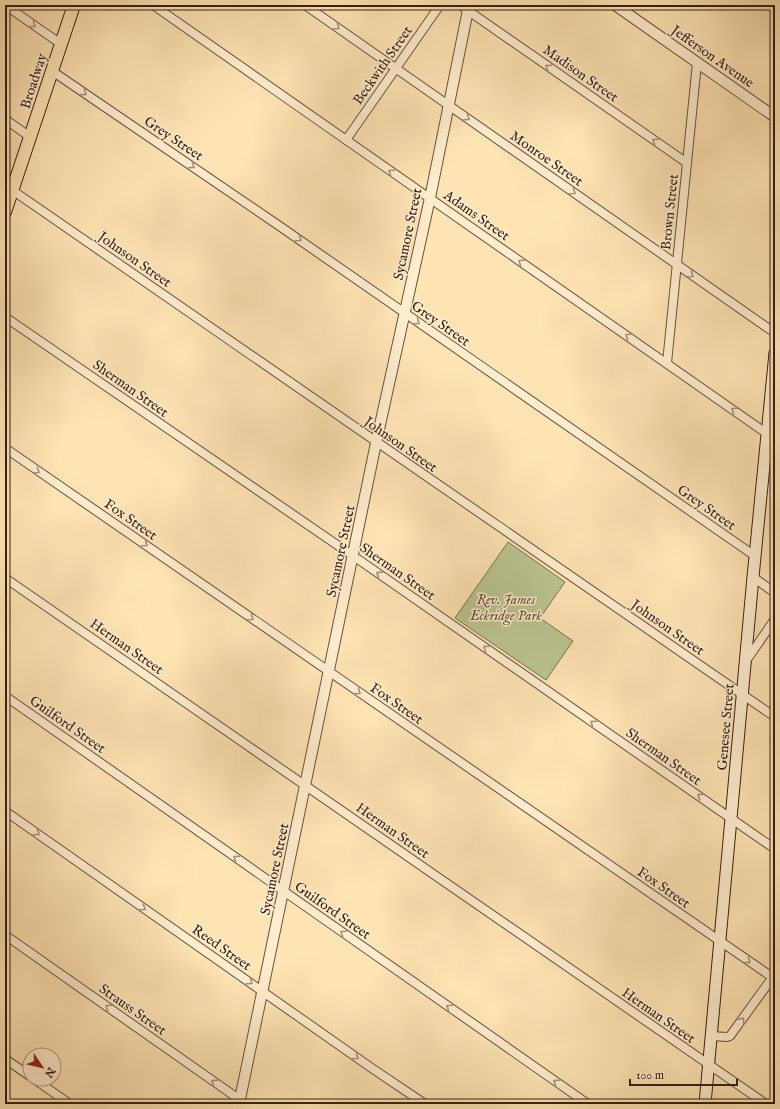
<svg xmlns="http://www.w3.org/2000/svg" width="780" height="1109" viewBox="0 0 780 1109" font-family="'IM FELL English',serif">
	<style>
		.green { fill: #bac592; stroke: #787254 }
		.lines { fill: none; stroke-linecap: round; stroke-linejoin: round }
		.minor-casing { stroke: #68513d; stroke-width: 10 }
		.tertiary-casing { stroke: #68513d; stroke-width: 12 }
		.secondary-casing { stroke: #352015; stroke-width: 13 }
		.primary-casing { stroke: #352015; stroke-width: 14 }
		.minor { stroke: #ffedce; stroke-width: 8 }
		.tertiary { stroke: #ffedce; stroke-width: 10 }
		.secondary { stroke: #ffedce; stroke-width: 11 }
		.primary { stroke: #ffe4b4; stroke-width: 12 }
		.oneway { stroke: #a4917b }
		.labels { text-anchor: middle; stroke-width: 3; stroke-linejoin: round; paint-order: stroke }
		.street-label { font-size: 14px; fill: #352015; stroke: #ffedce }
		.park-label { font-size: 14px; font-style: italic; fill: #5d523a; stroke: #ffedce }
	</style>
	<rect width="100%" height="100%" fill="#ffe4b4"/>
	<filter id="stains"><feTurbulence type="fractalNoise" baseFrequency=".005" numOctaves="4"/><feColorMatrix values="0 0 0 0 .2 0 0 0 0 .09 0 0 0 0 .02 0 0 0 .5 -.17"/></filter>
	<radialGradient id="worn" r=".72"><stop offset=".6" stop-color="#630" stop-opacity="0"/><stop offset="1" stop-color="#630" stop-opacity=".3"/></radialGradient>
	<polygon class="green" points="508,542 565,582 540,618 573,641 546,680 455,618"/>
	<g class="lines">
		<defs>
			<g id="minor">
				<polyline points="5,5 61,44"/>
				<polyline points="153,5 766,433"/>
				<polyline points="305,5 775,333"/>
				<polyline points="460,5 687,163"/>
				<polyline points="52,71 278,225 755,556"/>
				<polyline points="5,119 30,137"/>
				<polyline points="346,140 440,5"/>
				<polyline points="12,190 775,717"/>
				<polyline points="5,317 362,562 775,849"/>
				<polyline points="667,363 697,63"/>
				<polyline points="5,448 775,979"/>
				<polyline points="753,577 775,593"/>
				<polyline points="5,578 766,1104"/>
				<polyline points="746,661 775,619"/>
				<polyline points="5,696 588,1104"/>
				<polyline points="5,811 373,1069 425,1104"/>
				<polyline points="5,935 246,1104"/>
				<polyline points="711,1036 727,1037 730,1036 775,974"/>
				<polyline points="5,1059 30,1076"/>
				<polyline points="34,1079 70,1104"/>
			</g>
			<g id="tertiary">
				<polyline points="615,5 775,117"/>
				<polyline points="239,1104 376,443 430,198 469,5"/>
			</g>
			<polyline id="secondary" points="705,1104 753,577 775,353"/>
			<polyline id="primary" points="5,212 74,5"/>
		</defs>
		<use href="#minor" class="minor-casing"/>
		<use href="#tertiary" class="tertiary-casing"/>
		<use href="#secondary" class="secondary-casing"/>
		<use href="#primary" class="primary-casing"/>
		<use href="#minor" class="minor"/>
		<use href="#tertiary" class="tertiary"/>
		<use href="#secondary" class="secondary"/>
		<use href="#primary" class="primary"/>
	</g>
	<defs><path id="oneway-chevron" d="M-2-3.5L2.5 0L-2 3.5" fill="none" stroke-width="1.6" stroke-linecap="round" stroke-linejoin="round"/></defs>
	<g class="oneway">
		<use href="#oneway-chevron" transform="translate(33 25) rotate(35)"/>
		<use href="#oneway-chevron" transform="translate(337 27) rotate(35)"/>
		<use href="#oneway-chevron" transform="translate(548 67) rotate(-145)"/>
		<use href="#oneway-chevron" transform="translate(84 93) rotate(34)"/>
		<use href="#oneway-chevron" transform="translate(467 118) rotate(35)"/>
		<use href="#oneway-chevron" transform="translate(655 141) rotate(-145)"/>
		<use href="#oneway-chevron" transform="translate(192 166) rotate(34)"/>
		<use href="#oneway-chevron" transform="translate(391 172) rotate(-145)"/>
		<use href="#oneway-chevron" transform="translate(573 192) rotate(35)"/>
		<use href="#oneway-chevron" transform="translate(299 239) rotate(35)"/>
		<use href="#oneway-chevron" transform="translate(521 262) rotate(-145)"/>
		<use href="#oneway-chevron" transform="translate(691 275) rotate(35)"/>
		<use href="#oneway-chevron" transform="translate(417 322) rotate(35)"/>
		<use href="#oneway-chevron" transform="translate(628 336) rotate(-145)"/>
		<use href="#oneway-chevron" transform="translate(734 410) rotate(-145)"/>
		<use href="#oneway-chevron" transform="translate(37 471) rotate(35)"/>
		<use href="#oneway-chevron" transform="translate(145 544) rotate(35)"/>
		<use href="#oneway-chevron" transform="translate(379 574) rotate(-145)"/>
		<use href="#oneway-chevron" transform="translate(251 618) rotate(35)"/>
		<use href="#oneway-chevron" transform="translate(486 648) rotate(-145)"/>
		<use href="#oneway-chevron" transform="translate(358 692) rotate(35)"/>
		<use href="#oneway-chevron" transform="translate(593 723) rotate(-145)"/>
		<use href="#oneway-chevron" transform="translate(700 796) rotate(-145)"/>
		<use href="#oneway-chevron" transform="translate(37 833) rotate(35)"/>
		<use href="#oneway-chevron" transform="translate(236 858) rotate(-145)"/>
		<use href="#oneway-chevron" transform="translate(143 908) rotate(35)"/>
		<use href="#oneway-chevron" transform="translate(343 933) rotate(-145)"/>
		<use href="#oneway-chevron" transform="translate(748 961) rotate(34)"/>
		<use href="#oneway-chevron" transform="translate(250 982) rotate(35)"/>
		<use href="#oneway-chevron" transform="translate(108 1007) rotate(-145)"/>
		<use href="#oneway-chevron" transform="translate(449 1007) rotate(-145)"/>
		<use href="#oneway-chevron" transform="translate(742 1020) rotate(-54)"/>
		<use href="#oneway-chevron" transform="translate(356 1057) rotate(35)"/>
		<use href="#oneway-chevron" transform="translate(214 1082) rotate(-145)"/>
		<use href="#oneway-chevron" transform="translate(556 1082) rotate(-145)"/>
	</g>
	<g class="labels">
		<g class="street-label">
			<text transform="translate(713 56) rotate(35)" y="5">Jefferson Avenue</text>
			<text transform="translate(382 65) rotate(-55)" y="5">Beckwith Street</text>
			<text transform="translate(581 73) rotate(35)" y="5">Madison Street</text>
			<text transform="translate(33 81) rotate(-72)" y="5">Broadway</text>
			<text transform="translate(174 138) rotate(34)" y="5">Grey Street</text>
			<text transform="translate(547 158) rotate(35)" y="5">Monroe Street</text>
			<text transform="translate(669 212) rotate(-84)" y="5">Brown Street</text>
			<text transform="translate(477 215) rotate(35)" y="5">Adams Street</text>
			<text transform="translate(407 234) rotate(-78)" y="5">Sycamore Street</text>
			<text transform="translate(135 259) rotate(35)" y="5">Johnson Street</text>
			<text transform="translate(441 323) rotate(35)" y="5">Grey Street</text>
			<text transform="translate(131 388) rotate(35)" y="5">Sherman Street</text>
			<text transform="translate(401 444) rotate(35)" y="5">Johnson Street</text>
			<text transform="translate(707 507) rotate(35)" y="5">Grey Street</text>
			<text transform="translate(131 519) rotate(35)" y="5">Fox Street</text>
			<text transform="translate(340 551) rotate(-78)" y="5">Sycamore Street</text>
			<text transform="translate(398 571) rotate(35)" y="5">Sherman Street</text>
			<text transform="translate(668 627) rotate(35)" y="5">Johnson Street</text>
			<text transform="translate(127 646) rotate(35)" y="5">Herman Street</text>
			<text transform="translate(397 703) rotate(35)" y="5">Fox Street</text>
			<text transform="translate(68 724) rotate(35)" y="5">Guilford Street</text>
			<text transform="translate(725 727) rotate(-85)" y="5">Genesee Street</text>
			<text transform="translate(664 756) rotate(35)" y="5">Sherman Street</text>
			<text transform="translate(393 830) rotate(35)" y="5">Herman Street</text>
			<text transform="translate(274 869) rotate(-78)" y="5">Sycamore Street</text>
			<text transform="translate(664 887) rotate(35)" y="5">Fox Street</text>
			<text transform="translate(333 910) rotate(35)" y="5">Guilford Street</text>
			<text transform="translate(222 947) rotate(35)" y="5">Reed Street</text>
			<text transform="translate(133 1009) rotate(35)" y="5">Strauss Street</text>
			<text transform="translate(659 1015) rotate(35)" y="5">Herman Street</text>
		</g>
		<g class="park-label">
			<text x="506" y="604">Rev. James<tspan x="506" dy="16">Eckridge Park</tspan></text>
		</g>
	</g>
	<rect width="780" height="1109" fill="none" stroke="#ffe4b4" stroke-width="20"/>
	<rect x="6" y="6" width="768" height="1097" fill="none" stroke="#352015" stroke-width="2"/>
	<rect x="10" y="10" width="760" height="1089" fill="none" stroke="#352015"/>
	<g transform="translate(42 1067) rotate(125)"><circle r="19" fill="#ffedce" stroke="#ae9b84"/>
	<path d="M0-3L7 15L0 10L-7 15Z" fill="#8f2418"/>
	<text y="-6" font-size="11" font-weight="bold" text-anchor="middle" fill="#352015">N</text>
	</g>
	<path d="M630 1079v6h107v-6" fill="none" stroke="#352015" stroke-width="2"/>
	<text x="636" y="1079" font-size="12" fill="#352015" stroke="#ffedce" stroke-width="3" paint-order="stroke">100 m</text>
	<rect width="100%" height="100%" filter="url(#stains)"/>
	<rect width="100%" height="100%" fill="url(#worn)"/>
</svg>
